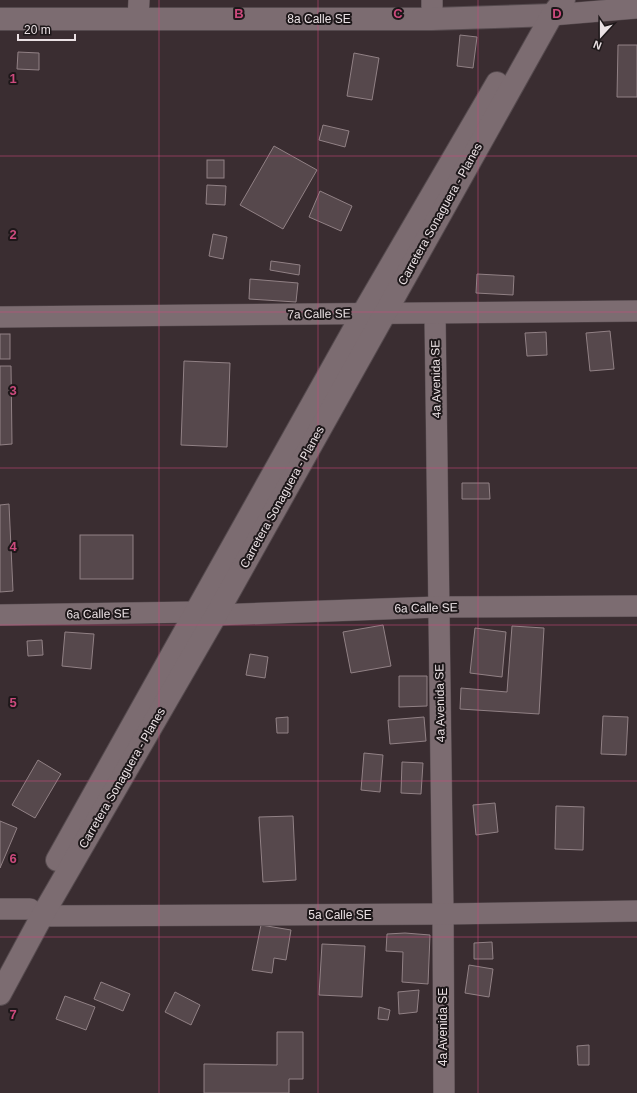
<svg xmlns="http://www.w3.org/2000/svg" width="637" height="1093" viewBox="0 0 637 1093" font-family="Helvetica,sans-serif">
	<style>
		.building { fill: #56484c; stroke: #918185 }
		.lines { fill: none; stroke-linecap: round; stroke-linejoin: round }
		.minor-casing { stroke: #554a4e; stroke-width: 22 }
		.tertiary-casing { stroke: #554a4e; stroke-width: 24 }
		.secondary-casing { stroke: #554a4e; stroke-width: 24 }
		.minor { stroke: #7c6c71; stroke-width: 21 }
		.tertiary { stroke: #7c6c71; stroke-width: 22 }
		.secondary { stroke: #7c6c71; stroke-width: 22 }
		.grid { fill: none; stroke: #cc4a7d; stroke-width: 1; stroke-opacity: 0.55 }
		.labels { text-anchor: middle; stroke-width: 4; stroke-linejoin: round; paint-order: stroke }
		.street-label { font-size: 12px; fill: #eae1e4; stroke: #1d1719 }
		.grid-label { font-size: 13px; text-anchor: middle; font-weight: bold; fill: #cc4a7d; stroke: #1d1719; stroke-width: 4; stroke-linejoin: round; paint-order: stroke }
	</style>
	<rect width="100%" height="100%" fill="#3a2d31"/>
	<g class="building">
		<polygon points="460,35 477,37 473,68 457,66"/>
		<polygon points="618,45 637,45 637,97 617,97"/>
		<polygon points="18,52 39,53 39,70 17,69"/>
		<polygon points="354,53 379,58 372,100 347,96"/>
		<polygon points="323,125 349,131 345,147 319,140"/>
		<polygon points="274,146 317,170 283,229 240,205"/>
		<rect x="207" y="160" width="17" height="18"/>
		<polygon points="207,185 226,186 225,205 206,204"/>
		<polygon points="320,191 352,206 341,231 309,217"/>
		<polygon points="213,234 227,237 223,259 209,256"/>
		<polygon points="271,261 300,265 299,275 270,270"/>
		<polygon points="477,274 514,276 513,295 476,293"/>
		<polygon points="250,279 298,283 296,302 249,299"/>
		<polygon points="610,331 614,369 590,371 586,333"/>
		<polygon points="546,332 547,355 527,356 525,333"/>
		<rect x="0" y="334" width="10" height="25"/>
		<polygon points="184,361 230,363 227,447 181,445"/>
		<polygon points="0,366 11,366 12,444 0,445"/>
		<polygon points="462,483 489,483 490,499 462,499"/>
		<polygon points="9,504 13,591 0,592 0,505"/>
		<rect x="80" y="535" width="53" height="44"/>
		<polygon points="383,625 391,666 351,673 343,632"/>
		<polygon points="512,626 544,628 539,714 460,709 461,688 507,692"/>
		<polygon points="475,628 506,632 502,677 470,673"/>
		<polygon points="65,632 94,634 91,669 62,666"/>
		<polygon points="42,640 43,655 28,656 27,641"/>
		<polygon points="250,654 268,657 265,678 246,675"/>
		<polygon points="399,676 427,676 427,706 399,707"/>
		<polygon points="603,716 628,717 626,755 601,754"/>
		<polygon points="288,717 288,733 277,733 276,718"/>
		<polygon points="424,717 426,741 390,744 388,720"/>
		<polygon points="364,753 383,755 380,792 361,790"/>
		<polygon points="38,760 61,774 35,818 12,805"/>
		<polygon points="402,762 423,763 421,794 401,793"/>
		<polygon points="495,803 498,832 476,835 473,805"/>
		<polygon points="556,806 584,807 583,850 555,849"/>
		<polygon points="293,816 296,880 263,882 259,817"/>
		<polygon points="0,821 17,828 0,868"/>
		<polygon points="261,925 291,930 286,960 274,958 272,973 252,970"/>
		<polygon points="405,933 430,935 428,984 402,982 403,952 386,951 387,934"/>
		<polygon points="492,942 493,959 474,959 474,943"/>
		<polygon points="322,944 365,946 362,997 319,995"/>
		<polygon points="469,965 493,969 489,997 465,993"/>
		<polygon points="101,982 130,994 123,1011 94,999"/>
		<polygon points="419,990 417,1012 399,1014 398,992"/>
		<polygon points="175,992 200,1005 191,1025 165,1012"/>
		<polygon points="65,996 95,1007 86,1030 56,1019"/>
		<polygon points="379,1007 390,1010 388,1020 378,1019"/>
		<polygon points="277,1032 303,1032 303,1079 289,1079 289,1093 204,1093 204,1064 277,1065"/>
		<polygon points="589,1045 589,1065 578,1065 577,1046"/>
	</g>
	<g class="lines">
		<defs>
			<g id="minor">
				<polyline points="552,15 637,8"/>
				<polyline points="138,19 139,0"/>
				<polyline points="432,19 432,0"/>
				<polyline points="435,314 443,914 444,1093"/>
				<polyline points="0,317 637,311"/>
				<polyline points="0,615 196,612"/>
				<polyline points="216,615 438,607 637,606"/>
				<polyline points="0,909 30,909"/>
				<polyline points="42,916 443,914 637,911"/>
			</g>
			<polyline id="tertiary" points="0,19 432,19 552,15"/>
			<g id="secondary">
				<polyline points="57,860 363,313 497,83"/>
				<polyline points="0,994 42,916 220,608 552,15 564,0"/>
			</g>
		</defs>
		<use href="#minor" class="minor-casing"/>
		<use href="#tertiary" class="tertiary-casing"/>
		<use href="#secondary" class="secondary-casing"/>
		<use href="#minor" class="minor"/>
		<use href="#tertiary" class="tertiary"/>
		<use href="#secondary" class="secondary"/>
	</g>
	<path class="grid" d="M159,0V1093M318,0V1093M478,0V1093M0,156H637M0,312H637M0,468H637M0,625H637M0,781H637M0,937H637"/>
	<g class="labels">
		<g class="street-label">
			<text x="319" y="23">8a Calle SE</text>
			<text transform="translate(440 214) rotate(-61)" y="4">Carretera Sonaguera - Planes</text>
			<text transform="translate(319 314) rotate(-1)" y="4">7a Calle SE</text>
			<text transform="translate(436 379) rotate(-91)" y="4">4a Avenida SE</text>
			<text transform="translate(282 497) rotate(-61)" y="4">Carretera Sonaguera - Planes</text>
			<text transform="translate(426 608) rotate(-1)" y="4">6a Calle SE</text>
			<text transform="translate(98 614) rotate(-1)" y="4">6a Calle SE</text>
			<text transform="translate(440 703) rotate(-91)" y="4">4a Avenida SE</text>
			<text transform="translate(122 778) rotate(-60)" y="4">Carretera Sonaguera - Planes</text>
			<text x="340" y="919">5a Calle SE</text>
			<text transform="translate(443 1027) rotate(-90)" y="4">4a Avenida SE</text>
		</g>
	</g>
	<g class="grid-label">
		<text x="239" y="18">B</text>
		<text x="398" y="18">C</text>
		<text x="557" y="18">D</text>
		<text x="13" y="83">1</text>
		<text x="13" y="239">2</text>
		<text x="13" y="395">3</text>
		<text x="13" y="551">4</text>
		<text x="13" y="707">5</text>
		<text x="13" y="863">6</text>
		<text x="13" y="1019">7</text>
	</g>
	<g transform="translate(601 36) rotate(201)" stroke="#1d1719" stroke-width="3" paint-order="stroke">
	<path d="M0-3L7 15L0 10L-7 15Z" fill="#eae1e4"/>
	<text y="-6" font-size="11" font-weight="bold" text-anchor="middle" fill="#eae1e4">N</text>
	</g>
	<path d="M18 34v6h57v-6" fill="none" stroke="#eae1e4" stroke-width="2"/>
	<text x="24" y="34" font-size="12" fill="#eae1e4" stroke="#1d1719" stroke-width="3" paint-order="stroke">20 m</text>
</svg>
